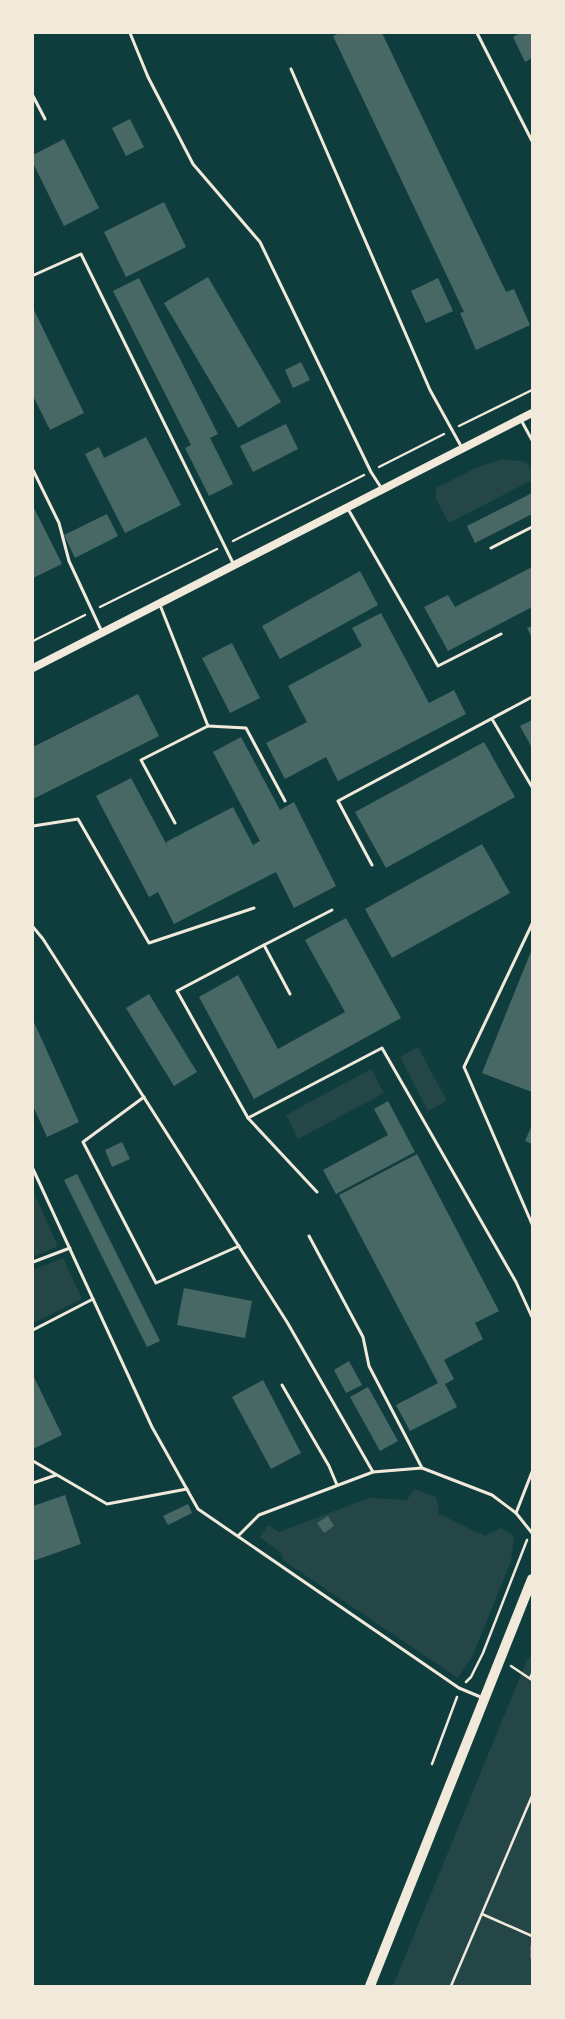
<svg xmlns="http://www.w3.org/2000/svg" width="565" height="2019" viewBox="0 0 565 2019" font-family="Arial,sans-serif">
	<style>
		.green { fill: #244646 }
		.building { fill: #486865 }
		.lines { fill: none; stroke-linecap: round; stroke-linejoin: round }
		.path { stroke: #f1e9da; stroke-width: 2.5 }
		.service { stroke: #f1e9da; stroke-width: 3 }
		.secondary { stroke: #f1e9da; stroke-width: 8 }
		.primary { stroke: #f1e9da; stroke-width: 10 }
	</style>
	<rect width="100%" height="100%" fill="#0f3d3e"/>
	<g class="green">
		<polygon points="502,459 526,462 532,471 532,480 449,523 436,499 436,488 476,468"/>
		<polygon points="418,1047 447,1101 428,1111 400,1057"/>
		<polygon points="371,1069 384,1093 298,1139 286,1115"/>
		<polygon points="33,1191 58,1246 34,1257 33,1256"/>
		<polygon points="63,1258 82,1299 33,1323 33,1270"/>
		<polygon points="414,1489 436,1497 439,1514 485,1536 501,1528 514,1536 511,1561 473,1655 458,1678 284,1561 282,1554 260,1537 268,1525 279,1532 369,1498 407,1500"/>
		<polygon points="532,1655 532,1986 393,1986 527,1660"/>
	</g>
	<g class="building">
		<polygon points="340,33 382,33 506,292 514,289 530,325 476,350 460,313 464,312 333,36"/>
		<polygon points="520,33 532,33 532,58 525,62 513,37"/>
		<polygon points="130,119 144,147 126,156 112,128"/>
		<polygon points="64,139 99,208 64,226 33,163 33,155"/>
		<polygon points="164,202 186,247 126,277 104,232"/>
		<polygon points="208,277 281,402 238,428 164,303"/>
		<polygon points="139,278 218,434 210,438 233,484 209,496 185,448 191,445 113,291"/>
		<polygon points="438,278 453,311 426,323 411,291"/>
		<polygon points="33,308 84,413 50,430 33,396"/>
		<polygon points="301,362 310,380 293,388 285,370"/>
		<polygon points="286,424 298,449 253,472 240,446"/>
		<polygon points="146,437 181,505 125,533 85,454 99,447 104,458"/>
		<polygon points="532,493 532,514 475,543 467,526"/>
		<polygon points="33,506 62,564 33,578"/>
		<polygon points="107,514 118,536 75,558 64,535"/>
		<polygon points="532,567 532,607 448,651 424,607 448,595 455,607"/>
		<polygon points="360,571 378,605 280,659 262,626"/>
		<polygon points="381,613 429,703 454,690 466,714 338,781 326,757 285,779 266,743 307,722 288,686 362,646 352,628"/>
		<polygon points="532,626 532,638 527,628"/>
		<polygon points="232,643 260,698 230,713 202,658"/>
		<polygon points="138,694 159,736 33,799 33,747"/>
		<polygon points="532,720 532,748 520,726"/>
		<polygon points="241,737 280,810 294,802 336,886 294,908 276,872 174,924 158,892 149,897 96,796 131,778 168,847 166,842 233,807 253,845 260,841 213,752"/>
		<polygon points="484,742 515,797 386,868 355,812"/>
		<polygon points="482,844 510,893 392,958 365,909"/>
		<polygon points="346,918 401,1018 254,1099 199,997 238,975 278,1049 345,1012 305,940"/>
		<polygon points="532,949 532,1092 482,1073"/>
		<polygon points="149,994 197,1072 174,1086 126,1008"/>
		<polygon points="33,1020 79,1122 47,1137 33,1106"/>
		<polygon points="388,1101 415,1152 336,1194 323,1170 388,1135 374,1109"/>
		<polygon points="532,1125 532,1144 525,1141"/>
		<polygon points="122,1142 130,1159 112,1167 105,1150"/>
		<polygon points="417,1154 499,1311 475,1323 483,1339 444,1360 454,1379 445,1384 457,1407 410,1431 396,1405 438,1383 339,1195"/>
		<polygon points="77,1174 160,1341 147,1347 64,1180"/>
		<polygon points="184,1288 252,1301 245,1338 177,1325"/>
		<polygon points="349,1361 362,1385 346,1393 334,1370"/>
		<polygon points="33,1375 62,1435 33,1449"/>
		<polygon points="263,1380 301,1453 271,1469 232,1397"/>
		<polygon points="368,1387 398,1441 380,1451 350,1397"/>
		<polygon points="65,1495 81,1544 33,1561 33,1506"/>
		<polygon points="188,1504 192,1513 168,1525 163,1516"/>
		<polygon points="328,1516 334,1526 324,1533 317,1523"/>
	</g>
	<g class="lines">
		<g class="path">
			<polyline points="459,426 532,390"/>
			<polyline points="379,467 444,434"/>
			<polyline points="233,541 364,475"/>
			<polyline points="100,607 217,549"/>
			<polyline points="33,641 85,615"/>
			<polyline points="511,1666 532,1680"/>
			<polyline points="530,1678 532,1674"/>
			<polyline points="466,1682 471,1677 483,1653 527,1540"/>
			<polyline points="432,1764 457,1697"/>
			<polyline points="482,1914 532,1936"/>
			<polyline points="532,1946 532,1958"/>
			<polyline points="451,1986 532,1796"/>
		</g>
		<g class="service">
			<polyline points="130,33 148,77 193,164 260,242 371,472 382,489"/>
			<polyline points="477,33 532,141"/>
			<polyline points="291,69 430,390 462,448"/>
			<polyline points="33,96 45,119"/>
			<polyline points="34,275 81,254 234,565"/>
			<polyline points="521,420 532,440"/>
			<polyline points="33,470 59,523 69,561 102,632"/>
			<polyline points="348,509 438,666 501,634"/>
			<polyline points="491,548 532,527"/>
			<polyline points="160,605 208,726 141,760 175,823"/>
			<polyline points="492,719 532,787"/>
			<polyline points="208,726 246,728 285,801"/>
			<polyline points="33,826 78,819 149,943 254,908"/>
			<polyline points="372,865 338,801 532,697"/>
			<polyline points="532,924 464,1067 532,1224"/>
			<polyline points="33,927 43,939 287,1322 373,1472"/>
			<polyline points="264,945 332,910"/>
			<polyline points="290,994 264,945 177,991 248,1118 382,1048 516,1282 532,1317"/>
			<polyline points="144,1097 83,1142 156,1283 239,1246"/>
			<polyline points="248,1118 317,1192"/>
			<polyline points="33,1169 152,1427 198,1509 459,1688 483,1698"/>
			<polyline points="309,1236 363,1337 369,1366 422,1468 492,1495 516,1513 532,1533"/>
			<polyline points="33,1262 70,1248"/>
			<polyline points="33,1330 93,1299"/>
			<polyline points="282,1385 329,1466 337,1485"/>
			<polyline points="33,1461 107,1504 187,1489"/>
			<polyline points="33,1483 56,1475"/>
			<polyline points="516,1513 532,1472"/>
			<polyline points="238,1536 259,1515 373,1472 422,1468"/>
		</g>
		<polyline class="secondary" points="33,668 532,413"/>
		<polyline class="primary" points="370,1986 532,1579"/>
	</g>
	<rect width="565" height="2019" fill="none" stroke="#f1e9da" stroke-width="68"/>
</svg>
